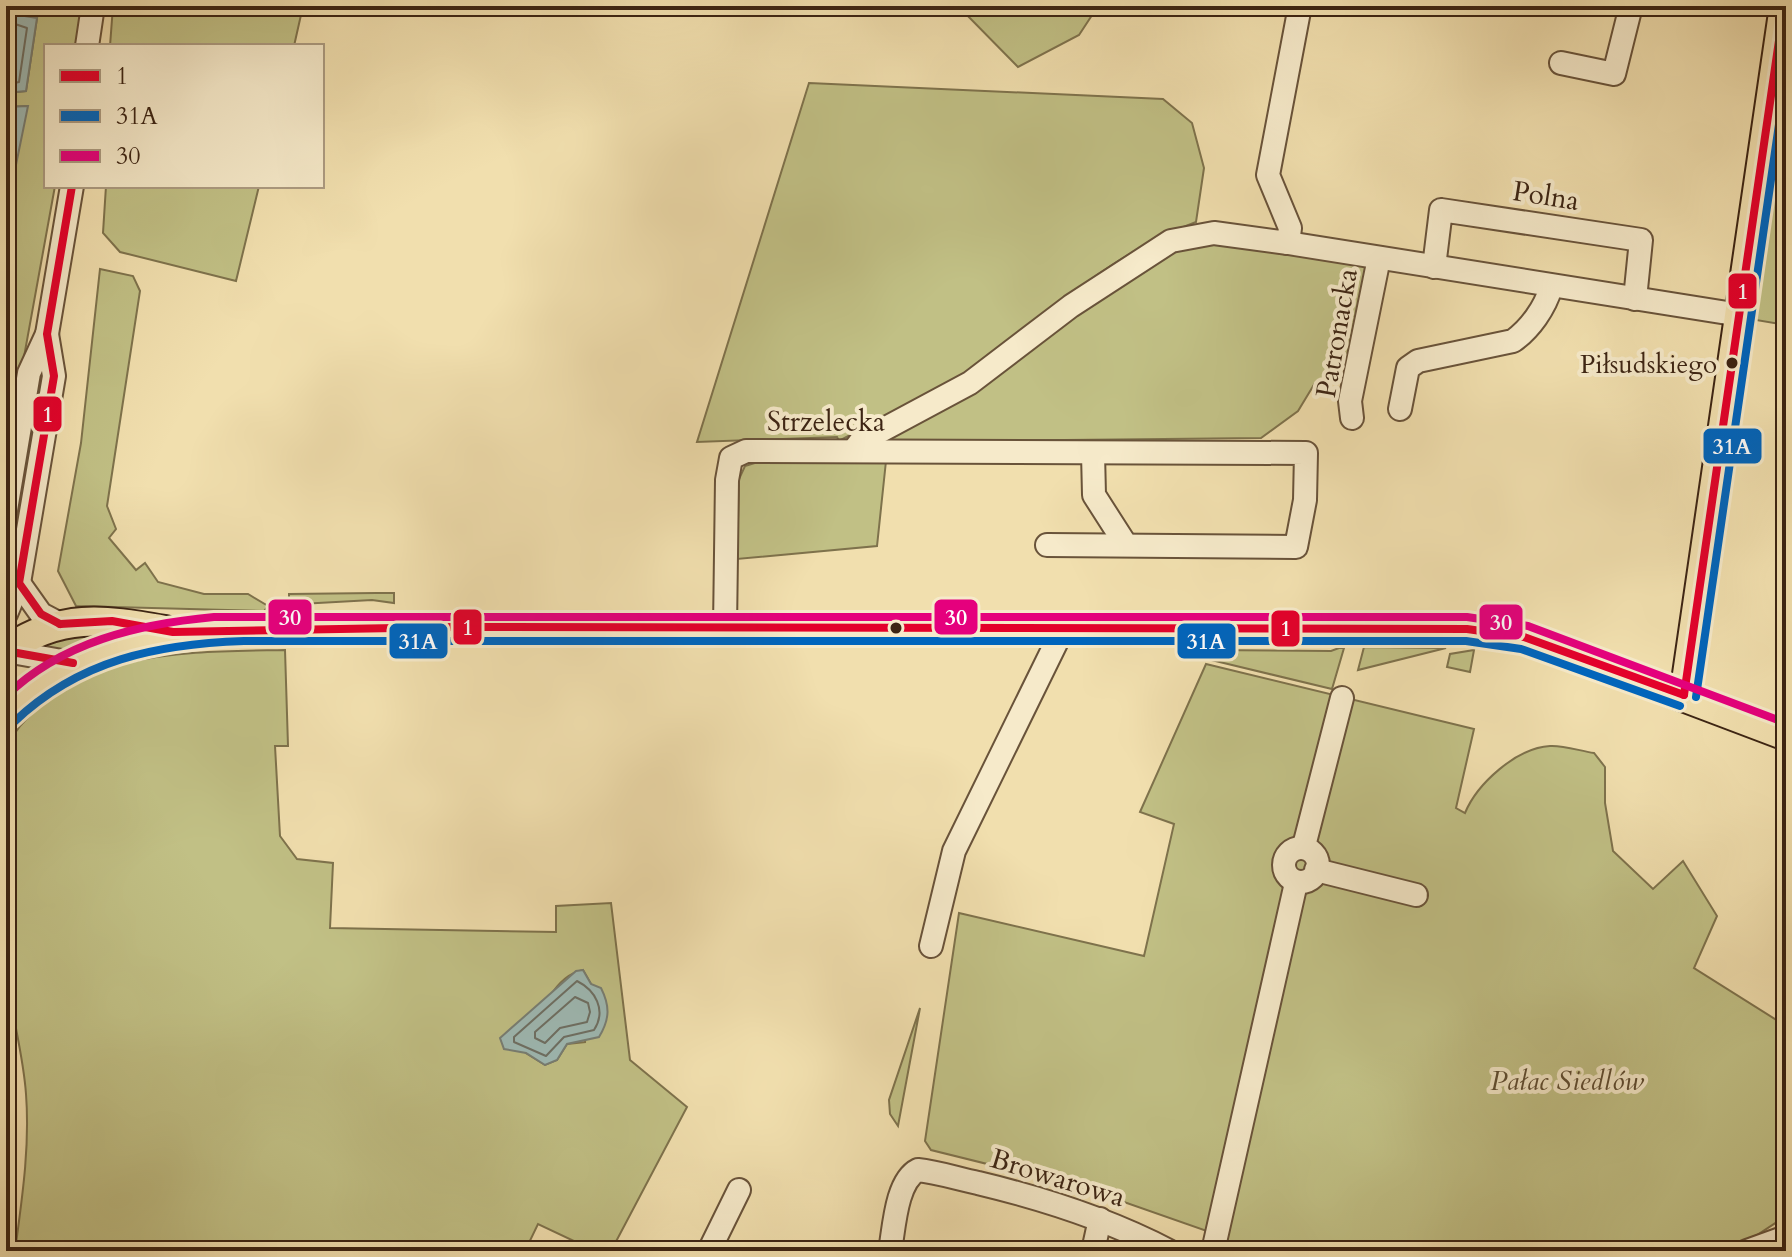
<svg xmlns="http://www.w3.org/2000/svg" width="1792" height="1257" viewBox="0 0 1792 1257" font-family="Cardo,serif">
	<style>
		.green { fill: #c1c085; stroke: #7e724c; stroke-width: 2; fill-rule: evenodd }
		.water { fill: #9ebab5; stroke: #777e74; stroke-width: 2 }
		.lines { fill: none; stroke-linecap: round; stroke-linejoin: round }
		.shore { stroke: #6d6f64; stroke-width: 2 }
		.minor-casing { stroke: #69533a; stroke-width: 26 }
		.major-casing { stroke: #3c2413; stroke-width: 32 }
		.minor { stroke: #f6eaca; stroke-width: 22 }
		.major { stroke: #f1dfae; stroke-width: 28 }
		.bus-1-casing { stroke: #f6eaca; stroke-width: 14 }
		.bus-2-casing { stroke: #f6eaca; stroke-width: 14 }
		.bus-3-casing { stroke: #f6eaca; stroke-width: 14 }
		.bus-1 { stroke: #e4002b; stroke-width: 8 }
		.bus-2 { stroke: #0065bd; stroke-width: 8 }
		.bus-3 { stroke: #e5007d; stroke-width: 8 }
		.bus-dot { fill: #3c2413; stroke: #f6eaca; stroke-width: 3 }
		.labels { text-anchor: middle; stroke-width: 8; stroke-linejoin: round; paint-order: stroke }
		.bus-label { font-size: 26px; fill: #3c2413; stroke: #f6eaca; text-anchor: end }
		.street-label { font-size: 28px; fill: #3c2413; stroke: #f6eaca }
		.park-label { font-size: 28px; font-style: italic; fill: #5d4b30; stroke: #f6eaca }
		.line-badge { stroke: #f6eaca; stroke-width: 3 }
		.badge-label { font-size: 22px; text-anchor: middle; font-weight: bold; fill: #fff }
	</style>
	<rect width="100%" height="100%" fill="#f1dfae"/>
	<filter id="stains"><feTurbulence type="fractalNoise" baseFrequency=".0025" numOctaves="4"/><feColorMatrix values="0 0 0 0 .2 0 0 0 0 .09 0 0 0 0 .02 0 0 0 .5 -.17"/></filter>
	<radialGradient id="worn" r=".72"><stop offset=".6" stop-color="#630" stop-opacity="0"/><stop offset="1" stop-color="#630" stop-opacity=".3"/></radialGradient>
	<g class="green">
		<polygon points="6,6 86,6 79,46 46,46 46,186 55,186 6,456 6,209 27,106 6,107 6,93 26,91 37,18 6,13"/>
		<polygon points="113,6 303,6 294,46 110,46"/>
		<polygon points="958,6 1098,6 1079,35 1018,67"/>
		<path d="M809,83L1163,99L1192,123L1204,168L1196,222C1108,254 1044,319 968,372C929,399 881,418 839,441L837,437L697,442Z"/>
		<polygon points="1786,104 1786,325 1756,320"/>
		<polygon points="106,186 259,186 236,281 120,252 103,233"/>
		<polygon points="1209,239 1367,262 1348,363 1315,383 1298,411 1261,438 871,442 1138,263"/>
		<polygon points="100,269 133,276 140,291 107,506 116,529 109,538 136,570 145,563 158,582 204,594 248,594 268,606 264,611 76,606 58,571 81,443"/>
		<polygon points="46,358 6,598 6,559 39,361"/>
		<polygon points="886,461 877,546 737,559 739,479 745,466 758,462"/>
		<polygon points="376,593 394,593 394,603 372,600 300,604 289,598 289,594"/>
		<polygon points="138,630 65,653 37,646 57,634"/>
		<polygon points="1364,647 1446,648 1358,670"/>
		<polygon points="1339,648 1344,648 1332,689 1207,659 1208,650 1331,651"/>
		<path d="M285,650L288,746H275L280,836L297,859L333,863L330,928L556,932V906L611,903L630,1060L687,1107L611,1251H595L538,1224L525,1251H15C22,1199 30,1147 26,1094C23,1050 9,1007 6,963C4,937 3,751 10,740C70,648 189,652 285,650ZM583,970L591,984L585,1042L567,1044L557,1060L545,1065L526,1053C537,1025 549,977 583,970Z"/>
		<polygon points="1474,650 1470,672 1447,667 1450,654"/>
		<path d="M1206,664L1474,729L1456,808L1465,813C1477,784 1516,748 1550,746C1563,745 1580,751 1594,753L1605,767V803L1613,851L1653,889L1683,861L1717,916L1694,968L1786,1026V1216L1757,1235L1723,1249L1707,1242L1701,1251H1217L1207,1231L1084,1188L931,1150L925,1141L959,913L1144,956L1174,824L1140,812Z"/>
		<polygon points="920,1008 898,1126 890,1114 889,1100"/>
	</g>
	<g class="water">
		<polygon points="6,13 37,18 26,91 6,93"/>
		<polygon points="28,106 7,209 6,209 6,107"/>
		<path d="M583,970L591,984L601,988C610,1006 610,1019 599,1037L567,1044L557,1060L545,1065L526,1053L504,1049L500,1038L576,971Z"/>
	</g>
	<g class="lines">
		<g class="shore">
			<polyline points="6,21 27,28 19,82 6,85"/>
			<path d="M577,981C595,990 607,1010 594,1030L564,1037L546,1056L514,1042V1037Z"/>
			<polygon points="575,997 588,1003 590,1012 587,1022 560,1028 545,1043 535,1038 535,1032"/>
		</g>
		<defs>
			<g id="minor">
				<polyline points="87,46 93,6"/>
				<polyline points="1561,63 1614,74 1631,6"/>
				<polyline points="1288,243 1290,228 1268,175 1300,6"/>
				<polyline points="1434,267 1441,210 1641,240 1635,299"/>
				<path d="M1400,409L1408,368L1418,361L1513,341C1530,329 1545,308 1551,287"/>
				<polyline points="1352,418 1350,401 1379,258"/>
				<polyline points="854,450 860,442 970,383 1071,306 1171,241 1214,233 1288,243 1740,315"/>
				<polyline points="1093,453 1094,495 1126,545"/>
				<polyline points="6,510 29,373 47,334 72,186"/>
				<polyline points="19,583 41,614 60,624"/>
				<polyline points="6,614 19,583 54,376 47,334"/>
				<polyline points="725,628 727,480 731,458 746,451 1306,453 1305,500 1296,547 1047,545"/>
				<polyline points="6,651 73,663"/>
				<polyline points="1304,846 1342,698"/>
				<circle cx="1301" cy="865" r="17"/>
				<polyline points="1316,870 1416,895"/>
				<polyline points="931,946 954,851 1058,639 1058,629"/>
				<polyline points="709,1251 739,1190"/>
				<path d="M890,1251C894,1229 896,1181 918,1170C938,1172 958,1179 978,1183C1045,1199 1108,1219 1169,1251"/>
				<polyline points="1093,1251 1100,1219"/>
				<polyline points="1213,1251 1296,883"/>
				<polyline points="1747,1251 1786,1237"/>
			</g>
			<g id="major">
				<path d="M6,650C61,613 102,619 165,630"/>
				<polyline points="1684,695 1784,6"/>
				<path d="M6,713C57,655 141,634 215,629H1467L1524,637L1786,736"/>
			</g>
		</defs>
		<use href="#minor" class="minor-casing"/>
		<use href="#major" class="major-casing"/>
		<use href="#minor" class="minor"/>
		<use href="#major" class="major"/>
		<defs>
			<g id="bus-1">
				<polyline points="60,624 112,621 173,632 454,627 1467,629 1524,637 1684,695"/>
				<polyline points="60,624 41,614 19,583 54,376 47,334 72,186"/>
				<polyline points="6,651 73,663"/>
				<polyline points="1684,695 1784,6"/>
			</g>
			<g id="bus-2">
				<polyline points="1696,697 1786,76"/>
				<path d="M14,722C79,660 157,644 244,641H1466L1521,649L1680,706"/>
			</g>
			<path id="bus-3" d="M6,696C62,642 138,624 214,617H1467L1528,626L1786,723"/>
		</defs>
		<use href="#bus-1" class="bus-1-casing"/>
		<use href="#bus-2" class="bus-2-casing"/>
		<use href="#bus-3" class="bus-3-casing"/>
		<use href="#bus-1" class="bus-1"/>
		<use href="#bus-2" class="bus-2"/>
		<use href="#bus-3" class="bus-3"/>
	</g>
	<g class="bus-dot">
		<circle cx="1732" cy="363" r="7"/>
		<circle cx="896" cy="628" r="7"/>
	</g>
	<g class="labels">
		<g class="bus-label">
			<text x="1717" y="373">Piłsudskiego</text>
		</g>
		<g class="street-label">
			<text transform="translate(1546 195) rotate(9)" y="10">Polna</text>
			<text transform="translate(1336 333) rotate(-80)" y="10">Patronacka</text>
			<text x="826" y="431">Strzelecka</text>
			<text transform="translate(1058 1177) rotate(17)" y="10">Browarowa</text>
		</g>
		<g class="park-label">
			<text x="1567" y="1090">Pałac Siedlów</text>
		</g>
	</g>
	<g class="line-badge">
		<rect x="1727" y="272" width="31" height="38" rx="8" fill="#e4002b"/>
		<rect x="32" y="395" width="31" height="38" rx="8" fill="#e4002b"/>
		<rect x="1702" y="427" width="61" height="38" rx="8" fill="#0065bd"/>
		<rect x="267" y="598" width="46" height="38" rx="8" fill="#e5007d"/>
		<rect x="933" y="598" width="46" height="38" rx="8" fill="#e5007d"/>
		<rect x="1478" y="603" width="46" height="38" rx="8" fill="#e5007d"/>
		<rect x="452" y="608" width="31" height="38" rx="8" fill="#e4002b"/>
		<rect x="1270" y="609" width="31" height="39" rx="8" fill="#e4002b"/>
		<rect x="388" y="622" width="61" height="38" rx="8" fill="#0065bd"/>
		<rect x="1176" y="622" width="61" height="38" rx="8" fill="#0065bd"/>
	</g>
	<g class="badge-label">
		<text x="1743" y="299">1</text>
		<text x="48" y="422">1</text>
		<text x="1732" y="454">31A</text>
		<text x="290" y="625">30</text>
		<text x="956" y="625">30</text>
		<text x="1501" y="630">30</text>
		<text x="468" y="635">1</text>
		<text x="1286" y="636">1</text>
		<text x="418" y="649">31A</text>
		<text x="1206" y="649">31A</text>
	</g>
	<rect width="1792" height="1257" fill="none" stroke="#f1dfae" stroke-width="32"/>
	<rect x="8" y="8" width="1776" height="1241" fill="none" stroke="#3c2413" stroke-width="4"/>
	<rect x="16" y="16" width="1760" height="1225" fill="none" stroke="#3c2413" stroke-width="2"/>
	<rect x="44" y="44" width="280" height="144" fill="#f6eaca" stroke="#ac9b81" stroke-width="2"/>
	<rect x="60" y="70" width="40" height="12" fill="#e4002b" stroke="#ac9b81" stroke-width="2"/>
	<text x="116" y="84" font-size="24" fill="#3c2413">1</text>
	<rect x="60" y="110" width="40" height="12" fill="#0065bd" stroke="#ac9b81" stroke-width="2"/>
	<text x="116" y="124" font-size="24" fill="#3c2413">31A</text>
	<rect x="60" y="150" width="40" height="12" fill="#e5007d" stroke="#ac9b81" stroke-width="2"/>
	<text x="116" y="164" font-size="24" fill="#3c2413">30</text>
	<rect width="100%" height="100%" filter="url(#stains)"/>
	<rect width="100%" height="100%" fill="url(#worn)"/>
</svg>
